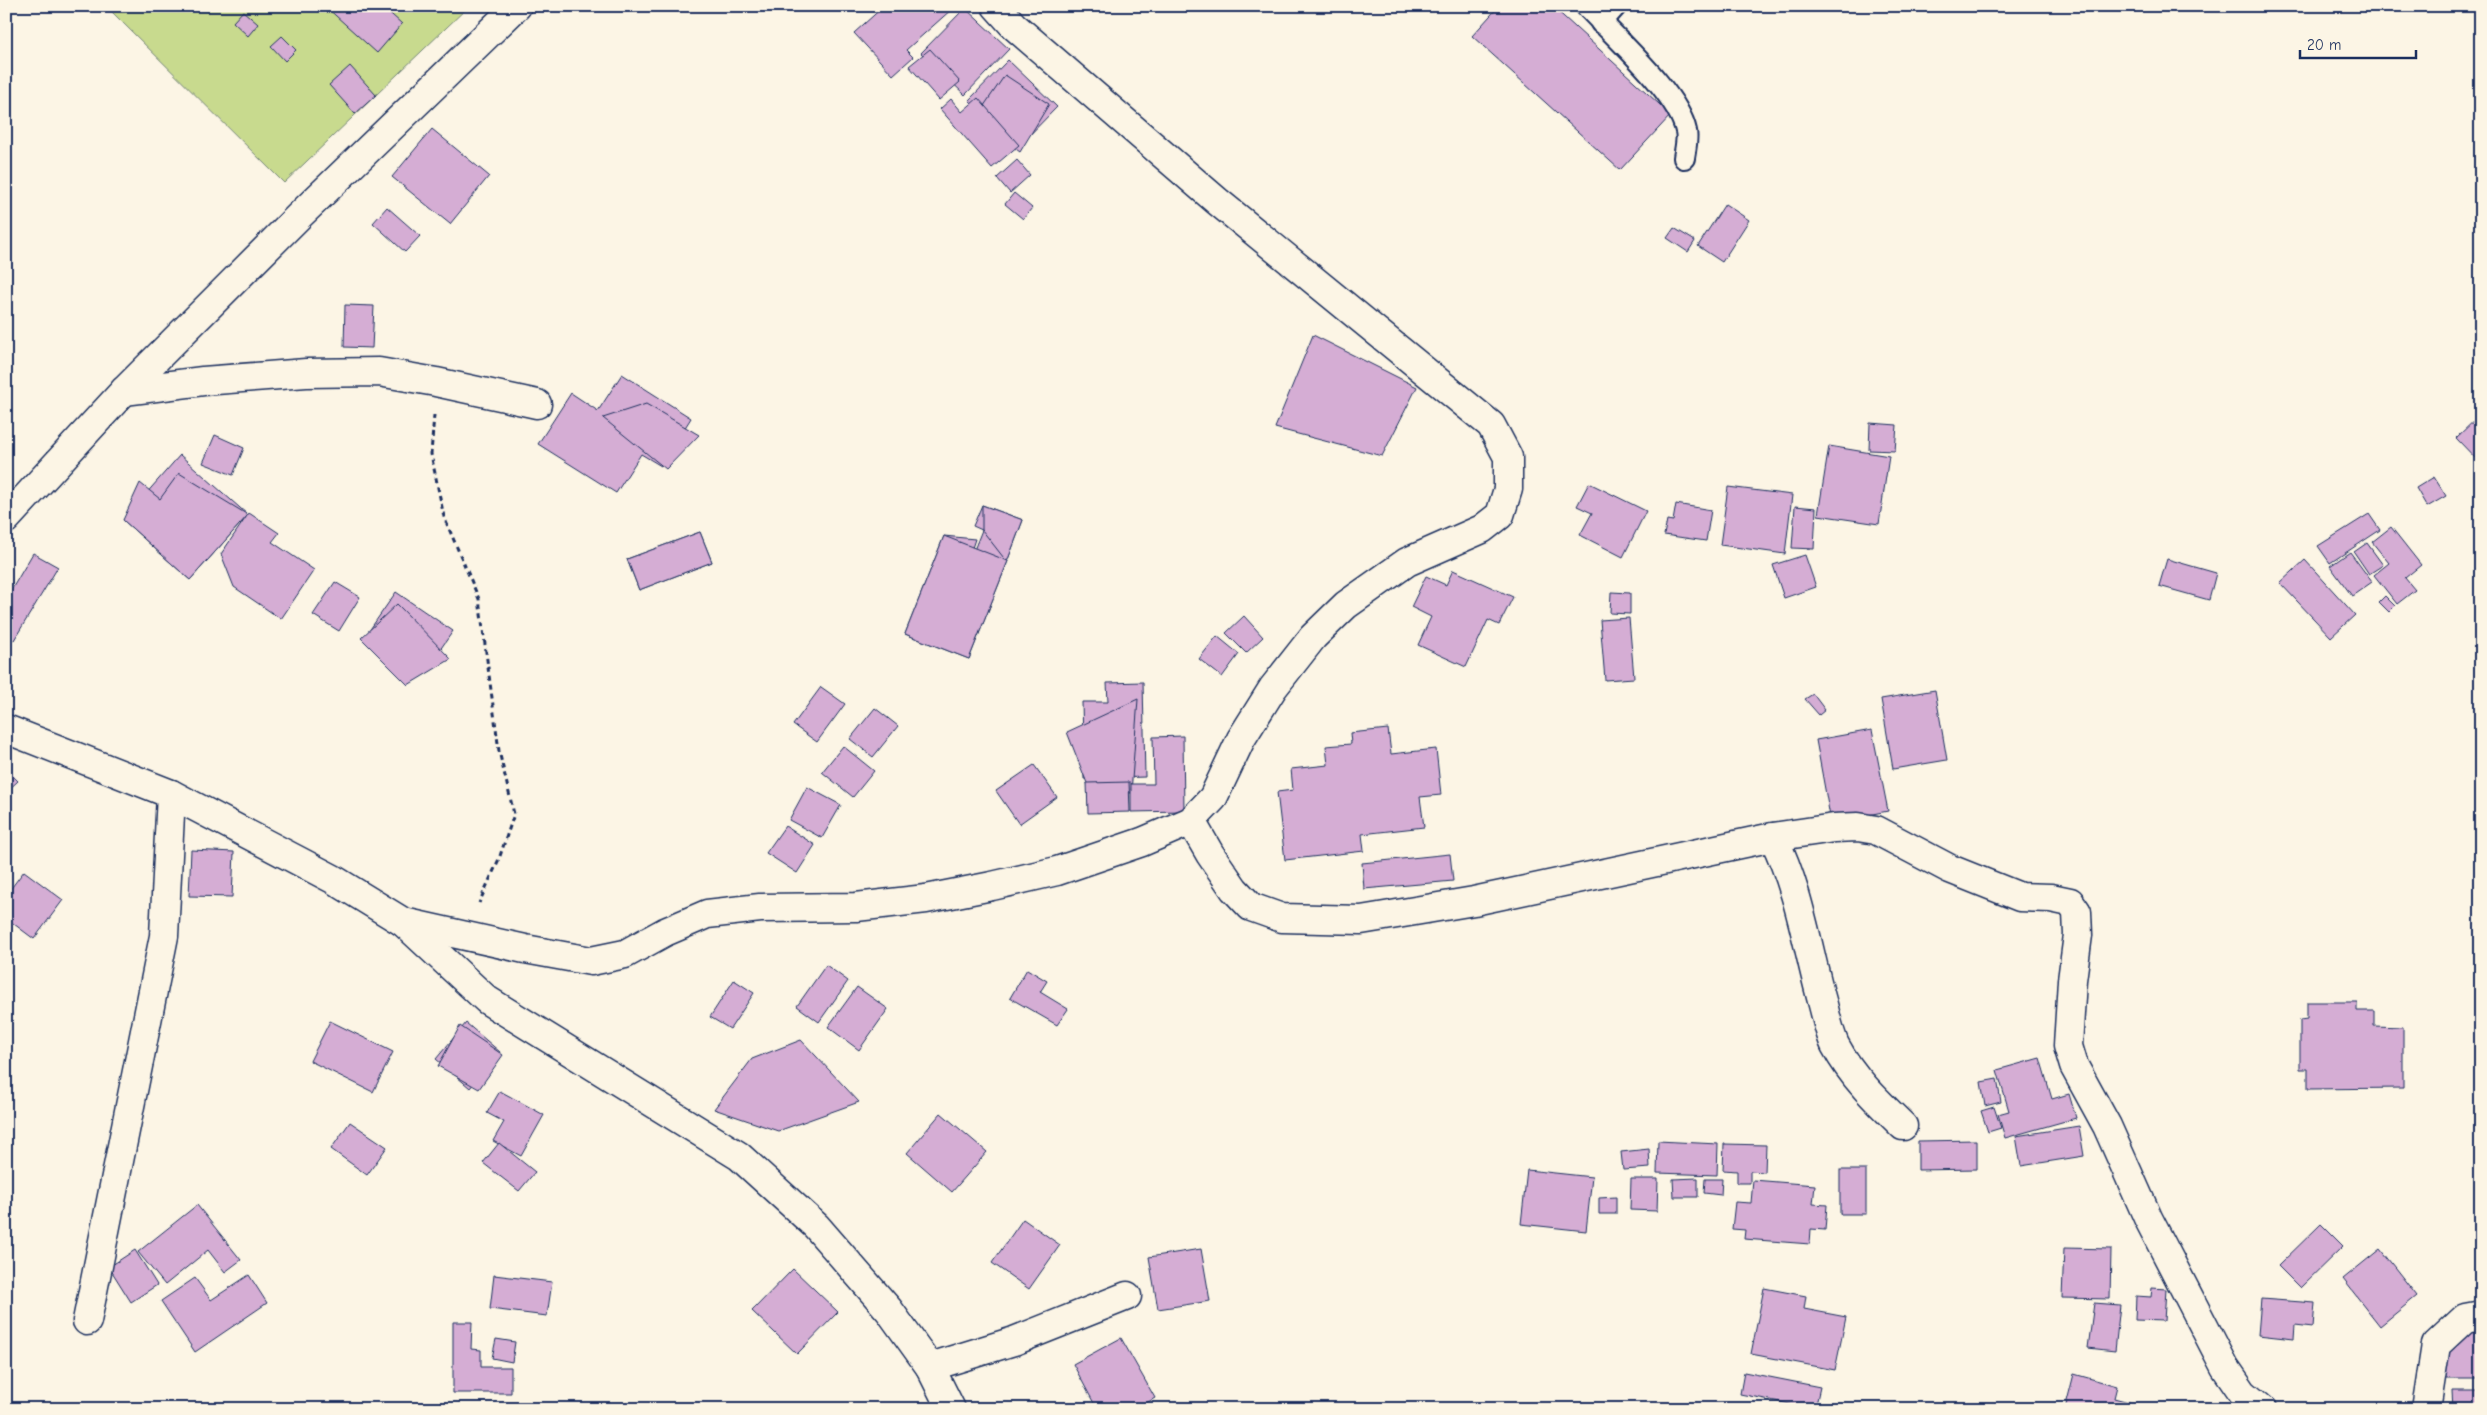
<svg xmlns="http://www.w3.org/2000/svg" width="2487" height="1415" viewBox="0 0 2487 1415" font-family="'Comic Neue',sans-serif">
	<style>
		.green { fill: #c8da8e; stroke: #728476 }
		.building { fill: #d5add4; stroke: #1b2f5e }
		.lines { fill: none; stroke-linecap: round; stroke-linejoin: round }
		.service-casing { stroke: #1b2f5e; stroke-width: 24 }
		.minor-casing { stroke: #1b2f5e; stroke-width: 31 }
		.path { stroke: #1b2f5e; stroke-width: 3; stroke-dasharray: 5 4; stroke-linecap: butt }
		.service { stroke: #fcf5e5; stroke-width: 20 }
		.minor { stroke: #fcf5e5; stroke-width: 28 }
	</style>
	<rect width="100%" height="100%" fill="#fcf5e5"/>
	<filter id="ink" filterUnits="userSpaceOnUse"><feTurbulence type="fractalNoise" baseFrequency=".02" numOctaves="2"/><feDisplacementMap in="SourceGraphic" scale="10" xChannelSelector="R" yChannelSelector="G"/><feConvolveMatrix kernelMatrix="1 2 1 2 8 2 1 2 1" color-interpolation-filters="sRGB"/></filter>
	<g filter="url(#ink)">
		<polygon class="green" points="106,6 469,6 284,183"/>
		<g class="building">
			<polygon points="325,6 382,6 402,24 377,53"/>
			<polygon points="884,6 950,6 952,9 906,50 913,57 893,75 854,33"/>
			<polygon points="1499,6 1552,6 1671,115 1620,170 1472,36"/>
			<polygon points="965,8 1009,49 965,95 921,53"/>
			<polygon points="243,11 258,24 248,36 233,22"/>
			<polygon points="282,36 296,50 285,61 271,46"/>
			<polygon points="930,49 960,82 939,100 909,66"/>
			<polygon points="1008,60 1057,107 1018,147 969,100"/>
			<polygon points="350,66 376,95 355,114 329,85"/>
			<polygon points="1005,75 1049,104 1020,152 975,119"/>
			<polygon points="978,98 1019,145 992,168 940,109 951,99 962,112"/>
			<polygon points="432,129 489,176 450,224 392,177"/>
			<polygon points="1017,160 1030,175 1010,193 997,178"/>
			<polygon points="1014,193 1032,208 1023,219 1005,204"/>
			<polygon points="1725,204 1749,220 1722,262 1698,246"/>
			<polygon points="387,207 420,236 405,252 373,223"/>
			<polygon points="1674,228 1695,241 1688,252 1667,238"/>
			<polygon points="345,305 374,306 372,348 344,347"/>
			<polygon points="1313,335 1417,387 1382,456 1275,428"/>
			<polygon points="622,374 691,418 661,466 641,454 616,493 538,444 571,393 598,411"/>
			<polygon points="646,404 699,435 666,469 603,418"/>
			<polygon points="2481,414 2481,464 2456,438"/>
			<polygon points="1870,423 1897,425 1895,451 1869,450"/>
			<polygon points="215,435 244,448 233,475 203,463"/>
			<polygon points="1829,446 1889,456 1879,524 1818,515"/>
			<polygon points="180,455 248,515 190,580 123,520"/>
			<polygon points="179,473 248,515 190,580 123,520 140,483 160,499"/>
			<polygon points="2434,477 2446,496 2427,507 2416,488"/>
			<polygon points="1589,483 1646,511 1623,557 1580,535 1592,513 1577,506"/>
			<polygon points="1728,487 1792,495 1785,554 1720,545"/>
			<polygon points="1676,504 1711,510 1706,541 1664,535 1667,520 1673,521"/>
			<polygon points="982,505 1023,520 1007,562 974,550 982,530 973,526"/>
			<polygon points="982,505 1023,520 1007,562 982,530"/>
			<polygon points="1795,506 1816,508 1814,549 1792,548"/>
			<polygon points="249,513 279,533 272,542 314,570 281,619 234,587 221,554"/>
			<polygon points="2369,514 2380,530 2330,563 2318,546"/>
			<polygon points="2391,527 2421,565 2405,578 2415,590 2397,604 2374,575 2389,563 2372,542"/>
			<polygon points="700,532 712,562 639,590 627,559"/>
			<polygon points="700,532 712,562 639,590 627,559"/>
			<polygon points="944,536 975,539 970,554 1008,561 969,659 905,634"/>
			<polygon points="944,536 1008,561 969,659 905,634"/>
			<polygon points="2367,543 2383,565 2369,574 2354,552"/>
			<polygon points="2350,552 2372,582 2352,596 2330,566"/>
			<polygon points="33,553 58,567 14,640 6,636 6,599"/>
			<polygon points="1805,555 1816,587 1784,598 1773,565"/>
			<polygon points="2167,559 2216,573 2209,600 2159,586"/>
			<polygon points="2305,560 2355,615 2331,637 2280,583"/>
			<polygon points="1453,570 1513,597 1499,625 1488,620 1466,667 1418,645 1431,617 1411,607 1426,576 1446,585"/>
			<polygon points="335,582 360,597 339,631 313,615"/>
			<polygon points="396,592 453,631 421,677 364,638"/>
			<polygon points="1611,592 1630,593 1630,614 1610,613"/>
			<polygon points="2385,596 2395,606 2389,612 2379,602"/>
			<polygon points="397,604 451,659 408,685 361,638"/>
			<polygon points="1244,616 1263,637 1246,653 1226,633"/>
			<polygon points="1629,618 1634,678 1605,680 1600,620"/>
			<polygon points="1217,636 1239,654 1222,677 1199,659"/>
			<polygon points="1143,682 1145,777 1084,779 1082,702 1108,702 1107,683"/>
			<polygon points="821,687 845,704 817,742 793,725"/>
			<polygon points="1935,690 1947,760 1893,769 1881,699"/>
			<polygon points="1813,694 1825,710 1819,715 1805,699"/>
			<polygon points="1138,699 1131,793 1090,791 1067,732"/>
			<polygon points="875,708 898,726 873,757 850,739"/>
			<polygon points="1388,729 1391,754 1436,749 1441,795 1420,797 1424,827 1362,834 1364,851 1285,860 1277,792 1293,790 1291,769 1328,765 1326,746 1351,744 1350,733"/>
			<polygon points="1872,730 1888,811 1831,822 1816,740"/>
			<polygon points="1183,736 1184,811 1131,812 1131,784 1154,784 1153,737"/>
			<polygon points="843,746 874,771 853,797 822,772"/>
			<polygon points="1034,765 1057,797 1019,824 996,791"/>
			<polygon points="6,769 18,781 6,792"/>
			<polygon points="1129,782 1130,812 1088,813 1087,783"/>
			<polygon points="807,787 841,805 822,838 789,820"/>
			<polygon points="785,826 815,845 797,873 766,853"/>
			<polygon points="191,850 234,852 232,897 189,896"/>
			<polygon points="1450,854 1453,881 1364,889 1362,863"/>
			<polygon points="24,871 63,900 34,939 6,918 6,895"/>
			<polygon points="826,965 848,981 819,1022 797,1006"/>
			<polygon points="1027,969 1047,981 1040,992 1068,1009 1057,1025 1010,998"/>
			<polygon points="734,980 754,993 730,1029 710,1017"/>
			<polygon points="857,987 888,1009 859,1050 828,1027"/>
			<polygon points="2307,1002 2357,1002 2357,1011 2374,1011 2374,1026 2403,1027 2403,1088 2308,1089 2308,1069 2300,1069 2300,1020 2307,1019"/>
			<polygon points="330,1021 393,1052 373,1092 310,1061"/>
			<polygon points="466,1023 500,1052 470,1088 436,1059"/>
			<polygon points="460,1026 503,1055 479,1089 438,1066"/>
			<polygon points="801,1040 859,1102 778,1131 714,1109 752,1059"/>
			<polygon points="2040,1058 2052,1099 2069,1094 2076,1118 2005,1138 1998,1114 2009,1111 1997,1070"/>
			<polygon points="1997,1079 2001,1102 1985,1106 1981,1082"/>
			<polygon points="500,1091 544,1115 521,1156 493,1141 504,1122 487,1113"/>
			<polygon points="1994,1107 2001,1128 1988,1132 1981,1111"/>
			<polygon points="941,1113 987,1152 952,1192 907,1153"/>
			<polygon points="350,1122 387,1147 367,1175 331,1149"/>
			<polygon points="2079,1126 2084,1156 2021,1166 2016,1136"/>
			<polygon points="1977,1140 1977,1169 1918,1170 1918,1141"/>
			<polygon points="1658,1141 1718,1144 1717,1175 1657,1173"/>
			<polygon points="499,1143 535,1172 519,1191 483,1163"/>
			<polygon points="1724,1144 1766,1145 1765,1172 1750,1171 1750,1183 1737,1183 1737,1171 1723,1170"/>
			<polygon points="1649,1149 1650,1168 1623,1170 1621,1152"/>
			<polygon points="1527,1170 1592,1177 1586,1231 1521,1224"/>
			<rect x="1840" y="1170" width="26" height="44"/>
			<polygon points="1698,1178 1698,1197 1674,1197 1673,1179"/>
			<polygon points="1631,1179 1658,1179 1657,1211 1630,1210"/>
			<polygon points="1705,1179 1722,1179 1721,1195 1704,1193"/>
			<polygon points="1753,1180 1815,1185 1813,1204 1827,1205 1825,1230 1811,1229 1810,1244 1744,1239 1745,1230 1732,1229 1735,1202 1751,1203"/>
			<polygon points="1616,1197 1616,1214 1599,1214 1599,1198"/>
			<polygon points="197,1205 241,1260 225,1272 208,1250 165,1285 138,1252"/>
			<polygon points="1023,1219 1060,1245 1029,1289 992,1263"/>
			<polygon points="2321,1224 2343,1246 2300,1288 2278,1266"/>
			<polygon points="2064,1248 2111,1249 2110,1299 2062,1298"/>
			<polygon points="1201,1249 1210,1301 1158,1309 1149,1257"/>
			<polygon points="2380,1249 2417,1296 2380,1326 2343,1279"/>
			<polygon points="135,1250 157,1285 131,1302 109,1267"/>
			<polygon points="793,1269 838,1312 797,1354 752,1311"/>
			<polygon points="249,1275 267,1303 195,1352 161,1301 195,1278 211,1300"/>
			<polygon points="494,1275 552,1282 547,1316 490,1309"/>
			<polygon points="1764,1288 1806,1296 1804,1309 1846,1317 1835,1370 1751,1354"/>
			<polygon points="2152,1288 2166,1289 2164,1321 2135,1320 2136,1296 2151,1297"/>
			<polygon points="2261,1299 2315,1303 2313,1327 2295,1325 2294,1339 2258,1335"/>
			<polygon points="2094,1303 2120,1305 2115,1351 2088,1348"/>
			<polygon points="453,1322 472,1322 471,1349 481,1350 481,1367 511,1367 511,1393 453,1393"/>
			<polygon points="2481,1326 2481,1379 2442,1379 2442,1352 2451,1351 2450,1327"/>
			<polygon points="1121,1338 1155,1398 1136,1409 1097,1409 1073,1364"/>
			<polygon points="496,1339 515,1342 512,1362 492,1358"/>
			<polygon points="1744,1372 1820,1387 1815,1409 1740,1394"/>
			<polygon points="2074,1374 2117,1386 2114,1398 2155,1409 2065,1409"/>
			<polygon points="2452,1391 2481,1391 2481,1409 2453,1409"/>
		</g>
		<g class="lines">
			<defs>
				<g id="service">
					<path d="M1586,6C1614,37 1678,92 1686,131C1688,139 1685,150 1684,158"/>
					<polyline points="1601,23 1616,6"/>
				</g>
				<g id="minor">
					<polyline points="124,391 203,381 306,373 379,372 436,382 537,404"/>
					<polyline points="6,519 124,391 301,214 517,6"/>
					<polyline points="6,729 171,794 333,879 403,922 487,1000 739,1156 816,1226 889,1310 930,1367 951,1409"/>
					<polyline points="1191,821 1210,854 1234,889 1251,907 1282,918 1361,920 1403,913 1474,901 1773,837 1834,828 1858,827 1876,830 1950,869 2020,897 2051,898 2070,902 2077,912 2078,935 2072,980 2068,1046 2074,1066 2107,1126 2148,1218 2225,1367 2243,1393 2262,1409"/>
					<path d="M1773,837C1799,889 1807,946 1822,1001C1826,1015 1829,1032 1835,1045C1852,1077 1877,1101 1903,1126"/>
					<polyline points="403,922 525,949 591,961 625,954 665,932 707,914 760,908 856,907 926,899 992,886 1057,871 1142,842 1191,821 1213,798 1241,739 1273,688 1313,637 1346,605 1407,562 1482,529 1500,515 1508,489 1508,457 1491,425 1217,201 1014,26 996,6"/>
					<polyline points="87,1321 164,936 171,794"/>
					<polyline points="930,1367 1014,1341 1127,1296"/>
					<polyline points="2426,1409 2436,1345 2465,1318 2481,1315"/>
				</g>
			</defs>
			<use href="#service" class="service-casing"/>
			<use href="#minor" class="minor-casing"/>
			<polyline class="path" points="434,415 431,454 444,517 479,599 499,751 514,814 499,859 479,903"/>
			<use href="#service" class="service"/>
			<use href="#minor" class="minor"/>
		</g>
	</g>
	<rect width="2487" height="1415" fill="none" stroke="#fcf5e5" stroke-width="25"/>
	<rect x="12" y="12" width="2462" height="1390" fill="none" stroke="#1b2f5e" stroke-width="2" filter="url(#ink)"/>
	<path d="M2300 50v8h116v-8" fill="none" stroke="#1b2f5e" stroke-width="2.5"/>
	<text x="2307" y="50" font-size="15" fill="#1b2f5e" stroke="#fcf5e5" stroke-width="4" paint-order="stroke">20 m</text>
</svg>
